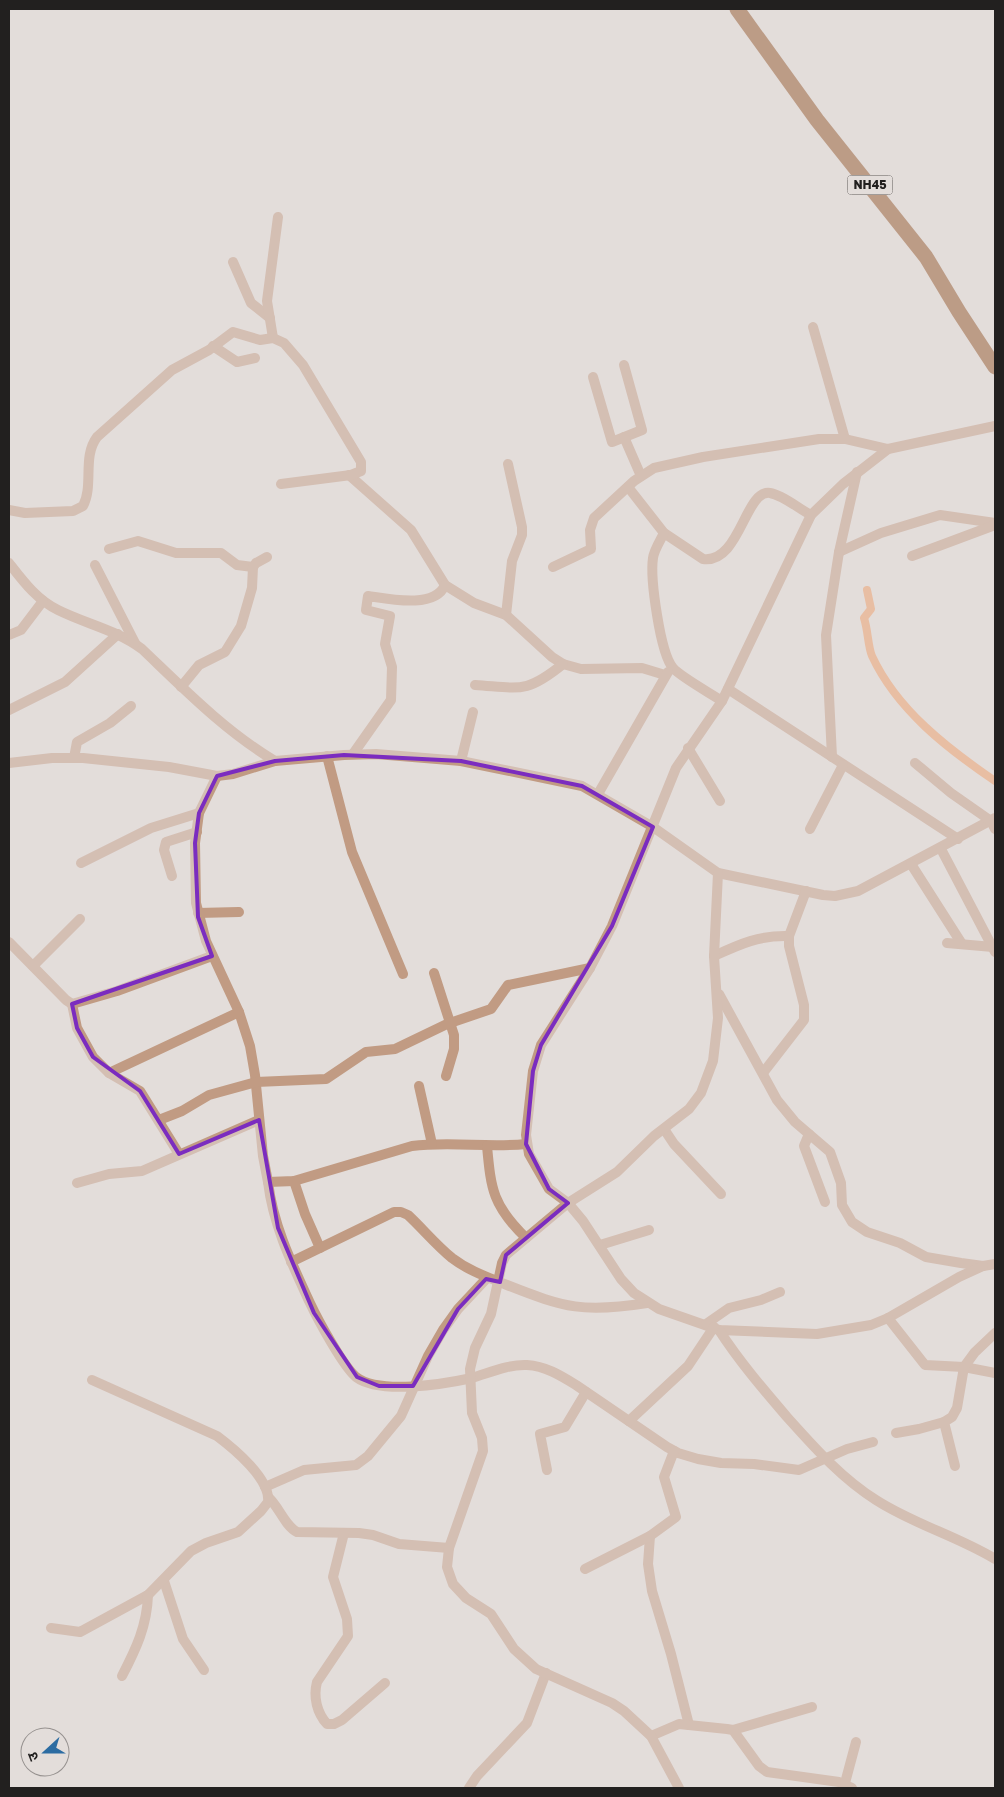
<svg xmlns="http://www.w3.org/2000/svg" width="1004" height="1797" viewBox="0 0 1004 1797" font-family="'Golos Text','Noto Sans Devanagari',sans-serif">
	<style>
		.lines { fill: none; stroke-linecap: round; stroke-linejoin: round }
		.canal { stroke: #ee995f; stroke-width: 8 }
		.minor { stroke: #c19b83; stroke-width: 10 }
		.highway { stroke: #8c4f21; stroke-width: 15 }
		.marked { fill: none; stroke: #7b2cbf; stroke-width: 4; stroke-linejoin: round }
		.labels { text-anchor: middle; stroke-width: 5; stroke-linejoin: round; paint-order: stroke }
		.shield { fill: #e3ddda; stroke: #5c5957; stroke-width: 1 }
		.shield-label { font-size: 12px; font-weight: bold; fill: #22201f }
	</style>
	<rect width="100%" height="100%" fill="#e3ddda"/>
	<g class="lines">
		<path class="canal" d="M867,590L871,609L864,618C868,630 868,647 872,656C897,710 948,749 995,781"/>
		<g class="minor">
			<polyline points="233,262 251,303 270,318"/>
			<polyline points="813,327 845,439"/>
			<polyline points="273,338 267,301 278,217"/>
			<polyline points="213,346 237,362 255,358"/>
			<polyline points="593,377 612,442 642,430 624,365"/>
			<polyline points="624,437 641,476"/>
			<polyline points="349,475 411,530 445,585 474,603 506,615 552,657 563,664 581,669 642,668 665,675"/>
			<path d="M628,487L664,533L703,559C740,564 745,489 770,493C783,495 799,509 811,515"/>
			<path d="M9,510L25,513L73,511L83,506C94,485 82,457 97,437L172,370L209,350L233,332L260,340L273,338L284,343L303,365L361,462V471L351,475L281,484"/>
			<path d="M664,533C660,541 654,550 653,558C650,578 660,653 673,668C681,677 710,693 722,701"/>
			<polyline points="109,549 138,541 176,553 221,553 237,565 253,567"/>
			<polyline points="839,552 881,533 940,515 995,523"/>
			<polyline points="912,556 995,525"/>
			<path d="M9,563C23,581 37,600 58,610C86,624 117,630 142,649C184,689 225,731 275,761"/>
			<polyline points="95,565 135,643"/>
			<polyline points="553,567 591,549 590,530 594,518 634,481 654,468 703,457 819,439 845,439 888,449"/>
			<polyline points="506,615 512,561 522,535 522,527 508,464"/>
			<polyline points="9,635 21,630 43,601"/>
			<path d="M475,685C520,688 526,694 563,664"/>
			<polyline points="181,687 199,665 225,652 241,626 252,588 253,567 256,563 267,557"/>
			<polyline points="728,689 958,839"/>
			<polyline points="9,710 65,682 118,634"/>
			<polyline points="688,748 720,801"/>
			<path d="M353,754L391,700L392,667L385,644L390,616L366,610L368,596C389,599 435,609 445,585"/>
			<polyline points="327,756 352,852 403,974"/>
			<polyline points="832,757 826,635 839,552 857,472"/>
			<polyline points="74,758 77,742 110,723 131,706"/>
			<polyline points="461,761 473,712"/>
			<polyline points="9,763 52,758 83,758 169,767 217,776 233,774 275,761 344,755 376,754 461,761 582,786 653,827 718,873 823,895 835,896 858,891 995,818"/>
			<polyline points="915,763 951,793 991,821 995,829"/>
			<path d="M217,776L199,813L195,843L196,903L206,941L239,1012L250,1046L255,1075L263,1156L268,1182L294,1181L412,1146C450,1141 488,1148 526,1144"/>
			<polyline points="598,794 668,672"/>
			<polyline points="810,829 843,765"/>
			<polyline points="941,849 995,952"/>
			<polyline points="81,863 151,828 199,813"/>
			<polyline points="911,864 962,944"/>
			<polyline points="172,876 164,850 166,842 197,832"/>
			<polyline points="198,913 239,912"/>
			<polyline points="9,942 66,1000 72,1004 117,991 212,956"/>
			<polyline points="947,943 993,947"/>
			<path d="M714,956C740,944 760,935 789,936"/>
			<polyline points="33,966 80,919"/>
			<polyline points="434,973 454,1035 454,1049 446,1076"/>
			<polyline points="719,994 777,1100 795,1122 830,1152 841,1183 842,1205 852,1222 867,1232 900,1243 926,1257 961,1263 983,1266 995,1264"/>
			<polyline points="72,1004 77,1028 93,1057 109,1073 140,1091 179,1154"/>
			<polyline points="109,1073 239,1012"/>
			<polyline points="763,1073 804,1020 804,1005 789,946 789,936 806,891"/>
			<polyline points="419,1086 432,1144"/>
			<polyline points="159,1120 182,1111 209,1095 256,1082 326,1079 366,1052 395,1049 447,1024 491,1009 508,985 590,968"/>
			<polyline points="664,1129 674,1144 721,1194"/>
			<polyline points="809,1134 804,1146 825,1202"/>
			<path d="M487,1146C491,1190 493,1206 526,1238"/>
			<polyline points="294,1181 305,1214 320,1248"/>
			<path d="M268,1182C273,1225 292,1264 310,1303C318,1320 343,1366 356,1377C380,1395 444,1384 472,1378C489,1373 509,1364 527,1365C545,1366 560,1375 576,1385L667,1447L678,1453L698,1459L721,1463L754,1464L799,1470L847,1449L873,1442"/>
			<polyline points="77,1183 109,1174 142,1171 259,1120"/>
			<polyline points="600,1245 649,1230"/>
			<path d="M291,1262L394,1212H401L408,1215C423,1229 436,1245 452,1258C469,1271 487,1277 507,1285C565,1308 584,1313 647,1303"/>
			<polyline points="983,1266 959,1277 888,1318 871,1325 817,1334 719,1330 659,1309 634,1293 621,1279 583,1221 568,1203 549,1189 529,1154 526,1135 533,1071 541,1045 590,968 612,926 676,768 722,701 811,515 843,484 888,449 995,426"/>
			<polyline points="888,1318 925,1365 964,1367 995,1373"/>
			<polyline points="706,1324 729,1308 761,1300 780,1292"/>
			<path d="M719,1330C739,1361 763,1389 787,1417C814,1447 841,1478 876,1500C913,1524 957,1536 995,1559"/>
			<polyline points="629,1421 688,1366 714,1327"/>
			<polyline points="896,1433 919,1429 944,1422"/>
			<polyline points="955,1466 944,1422 952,1417 957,1408 964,1367 975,1352 995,1333"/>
			<polyline points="547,1470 540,1434 565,1427 586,1392"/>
			<polyline points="265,1487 304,1470 356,1465 368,1456 401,1416 428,1356 443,1330 458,1309 486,1279"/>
			<path d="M269,1498C279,1507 285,1526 297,1532L359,1533L373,1535L399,1544L449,1548"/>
			<path d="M344,1533L333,1577L347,1619L348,1636L317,1682C313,1697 317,1713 327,1724H334L342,1720L385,1683"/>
			<polyline points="650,1536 648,1564 652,1591 671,1654 689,1725"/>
			<polyline points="585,1569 650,1536 676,1517 664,1477 674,1451"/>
			<polyline points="164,1581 183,1639 204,1670"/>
			<path d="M51,1628L80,1632L148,1595L191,1551L206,1543L238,1532L261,1511L268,1502C271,1479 233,1448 217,1436L92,1380"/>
			<path d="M122,1676C136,1649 147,1626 148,1595"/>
			<polyline points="733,1730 812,1707"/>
			<polyline points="651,1736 679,1724 727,1729 733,1730 759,1766 767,1772 839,1782 852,1788"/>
			<polyline points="845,1783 856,1742"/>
			<polyline points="469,1788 477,1776 527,1723 546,1673"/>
			<polyline points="679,1788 651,1736 624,1711 612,1703 536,1669 514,1649 491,1614 466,1598 453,1584 447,1567 449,1548 483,1451 482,1438 472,1413 470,1369 475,1348 491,1314 502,1263 506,1255 568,1203 617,1172 654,1136 689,1109 701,1093 713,1061 718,1018 714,956 718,873"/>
		</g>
		<polyline class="highway" points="737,9 817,120 926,257 959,312 995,367"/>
	</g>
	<path d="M0 0H1004V1797H0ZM344,755L461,761L582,786L653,827L612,926L541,1045L533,1071L526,1144L549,1189L568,1203L506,1255L500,1282L486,1279L458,1309L413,1386H379L357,1377L314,1313L278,1228L259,1120L179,1154L140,1091L93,1057L77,1028L72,1004L212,956L198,917L195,843L199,813L217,776L275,761Z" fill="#e3ddda" fill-opacity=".55" fill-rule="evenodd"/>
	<path class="marked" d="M344,755L461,761L582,786L653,827L612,926L541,1045L533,1071L526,1144L549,1189L568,1203L506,1255L500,1282L486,1279L458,1309L413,1386H379L357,1377L314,1313L278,1228L259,1120L179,1154L140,1091L93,1057L77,1028L72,1004L212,956L198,917L195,843L199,813L217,776L275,761Z"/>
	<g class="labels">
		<rect class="shield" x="847.5" y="175.5" width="45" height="19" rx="4"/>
		<g class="shield-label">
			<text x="870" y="189">NH45</text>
		</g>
	</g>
	<rect width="1004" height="1797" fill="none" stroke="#22201f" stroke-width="20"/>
	<g transform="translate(45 1752) rotate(249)"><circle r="24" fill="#e3ddda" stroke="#96918f"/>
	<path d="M0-4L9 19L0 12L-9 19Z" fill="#2c6ca2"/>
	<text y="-8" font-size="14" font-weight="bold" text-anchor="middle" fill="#22201f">उ</text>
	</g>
</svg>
